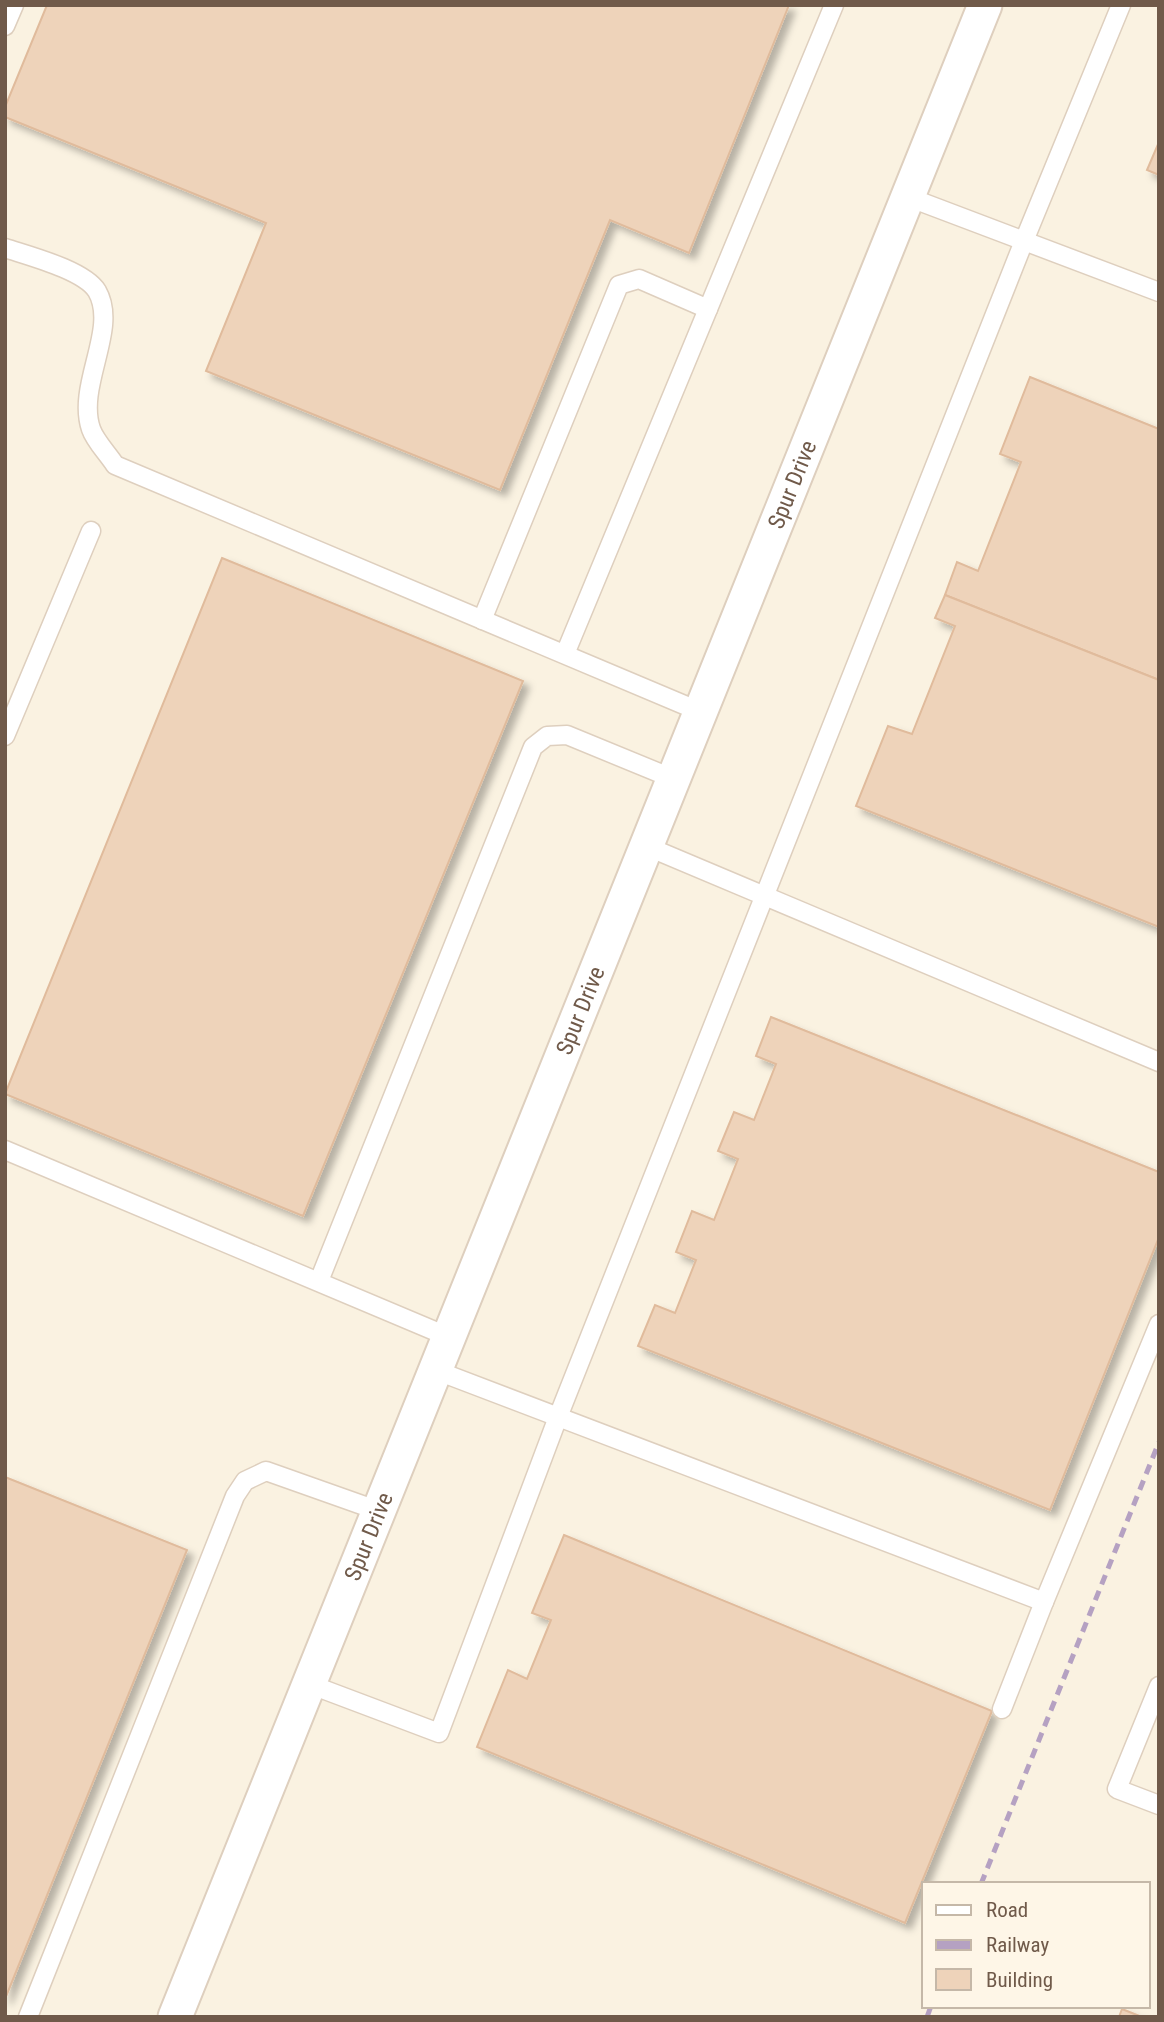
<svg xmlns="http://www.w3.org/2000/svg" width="1164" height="2022" viewBox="0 0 1164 2022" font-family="'Roboto Condensed',sans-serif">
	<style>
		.building { fill: #eed3ba; stroke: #e0bb9c; stroke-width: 2; filter: url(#shadow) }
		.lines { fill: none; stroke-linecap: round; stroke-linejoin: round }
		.lane-casing { stroke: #decfbe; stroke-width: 21 }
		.street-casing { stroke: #decfbe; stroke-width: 37 }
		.lane { stroke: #fff; stroke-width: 18 }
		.street { stroke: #fff; stroke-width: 33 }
		.rail { stroke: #b5a1c2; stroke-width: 5; stroke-dasharray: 10 7; stroke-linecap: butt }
		.labels { text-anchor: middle; stroke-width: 7; stroke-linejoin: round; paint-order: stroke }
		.street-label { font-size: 23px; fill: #705a4a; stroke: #fef6e7 }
	</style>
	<defs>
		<filter id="shadow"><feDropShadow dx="6" dy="6" stdDeviation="3.5" flood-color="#0004"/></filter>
	</defs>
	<rect width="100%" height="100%" fill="#faf2e1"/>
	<g class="building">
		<polygon points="47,5 789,5 689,253 610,220 500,490 206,371 266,223 5,117 5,107"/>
		<polygon points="1159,142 1159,175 1147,170"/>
		<polygon points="1030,377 1159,429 1159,680 945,595 957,562 978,571 1021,462 1000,454"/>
		<polygon points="222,558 523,681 303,1216 5,1094"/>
		<polygon points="945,595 1159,680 1159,927 856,806 888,726 912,734 955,626 935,618"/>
		<polygon points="771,1017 1159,1172 1159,1237 1050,1510 638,1346 655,1305 675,1313 696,1260 676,1252 692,1211 714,1220 738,1159 718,1151 734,1112 754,1120 776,1064 756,1056"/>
		<polygon points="5,1477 187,1550 5,1999"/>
		<polygon points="564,1535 992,1711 905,1923 477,1747 508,1670 527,1679 551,1620 532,1613"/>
		<polygon points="1122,2009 1142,2017 1119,2017"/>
	</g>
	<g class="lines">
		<defs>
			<g id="lane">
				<polyline points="5,26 14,5"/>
				<polyline points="908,197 1159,292"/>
				<path d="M5,248C29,256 84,270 97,291C119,329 76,385 91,429C95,441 108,454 115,465L701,712"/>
				<polyline points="482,620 619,285 639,279 708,309"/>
				<polyline points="565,654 834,5"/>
				<polyline points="5,736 91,531"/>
				<polyline points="646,846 1159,1062"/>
				<polyline points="5,1150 449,1337"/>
				<polyline points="319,1281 533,747 547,736 567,735 674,779"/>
				<polyline points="435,1370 1044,1602 1159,1324"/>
				<polyline points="309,1684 439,1733 558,1417 1024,241 1121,5"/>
				<polyline points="1159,1686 1117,1789 1159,1805"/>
				<polyline points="1002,1709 1044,1602"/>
				<polyline points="28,2017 235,1496 245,1481 266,1471 379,1511"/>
			</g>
			<g id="street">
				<path id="s1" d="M175,2017L985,5"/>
			</g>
		</defs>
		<use href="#lane" class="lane-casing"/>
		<use href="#street" class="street-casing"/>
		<use href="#lane" class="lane"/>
		<use href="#street" class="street"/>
		<g class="rail">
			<polyline points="981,1884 1159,1442"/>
			<polyline points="927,2017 931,2006"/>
		</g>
	</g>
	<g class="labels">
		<g class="street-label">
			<text dy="8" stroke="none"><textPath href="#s1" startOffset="1652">Spur Drive</textPath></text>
			<text dy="8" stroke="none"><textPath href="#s1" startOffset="1085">Spur Drive</textPath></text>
			<text dy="8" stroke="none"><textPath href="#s1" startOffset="518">Spur Drive</textPath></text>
		</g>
	</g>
	<rect width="1164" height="2022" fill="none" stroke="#705a4a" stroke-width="14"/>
	<rect x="922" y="1882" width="228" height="126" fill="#fef6e7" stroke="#c5b8a8" stroke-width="2"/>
	<rect x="936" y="1905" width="35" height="10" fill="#ffffff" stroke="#c5b8a8" stroke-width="2"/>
	<text x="986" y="1917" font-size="21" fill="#705a4a">Road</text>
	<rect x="936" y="1940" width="35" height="10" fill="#b5a1c2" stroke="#c5b8a8" stroke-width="2"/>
	<text x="986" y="1952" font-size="21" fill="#705a4a">Railway</text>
	<rect x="936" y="1969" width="35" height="21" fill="#eed3ba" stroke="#c5b8a8" stroke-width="2"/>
	<text x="986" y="1987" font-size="21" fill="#705a4a">Building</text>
</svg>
